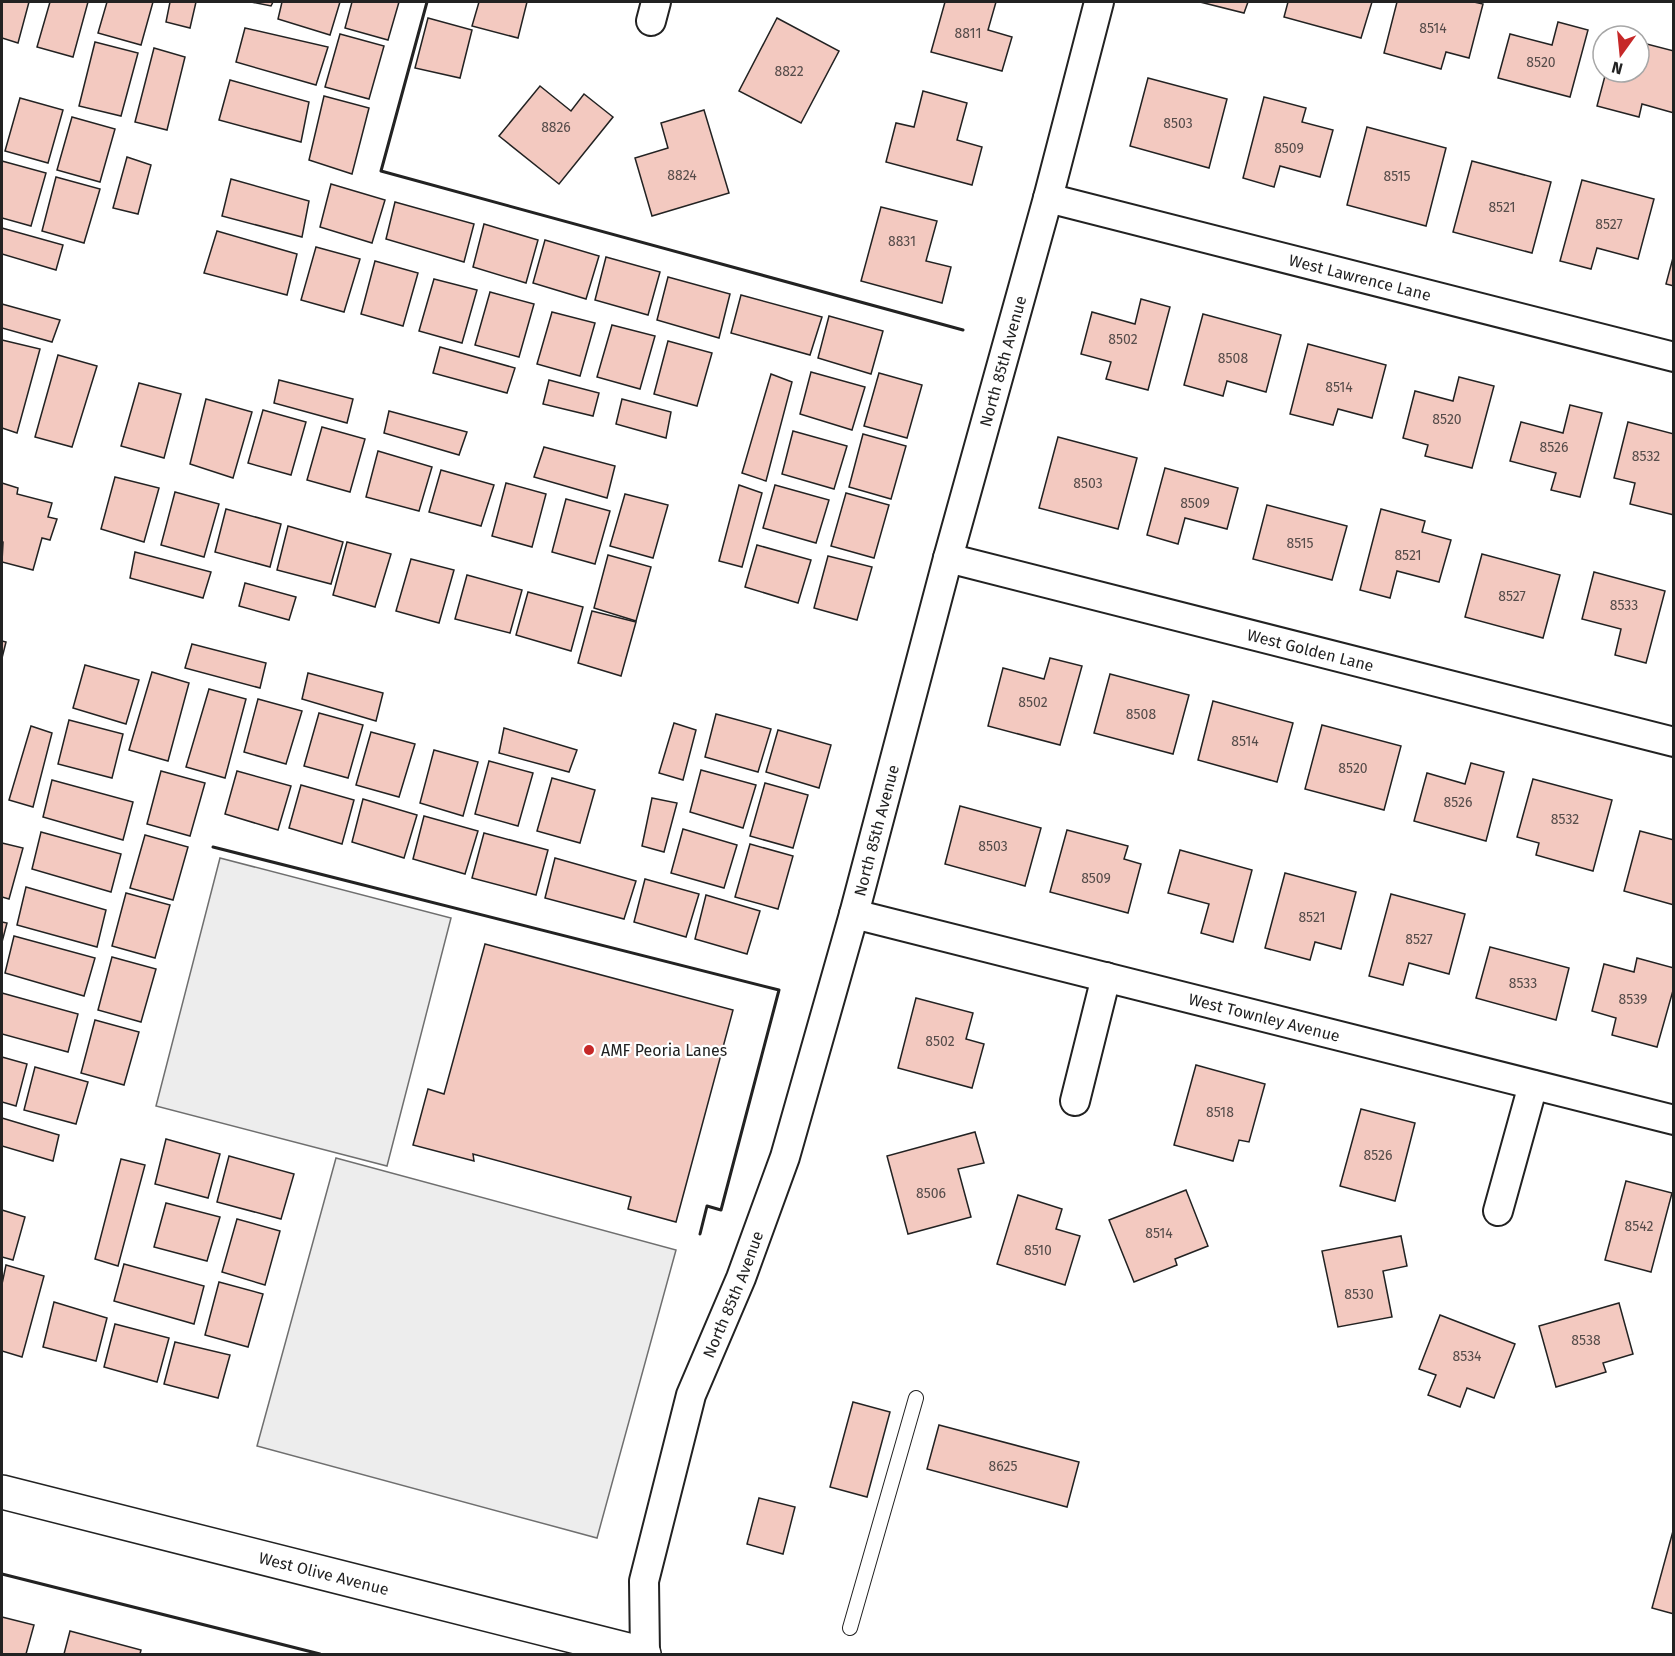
<svg xmlns="http://www.w3.org/2000/svg" width="1675" height="1656" viewBox="0 0 1675 1656" font-family="'Fira Sans',sans-serif">
	<style>
		.parking { fill: #ededed; stroke: #6f6f6f; stroke-width: 1.5 }
		.building { fill: #f3c9c0; stroke: #222; stroke-width: 1.5 }
		.lines { fill: none; stroke-linecap: round; stroke-linejoin: round }
		.lane-casing { stroke: #222; stroke-width: 16 }
		.street-casing { stroke: #222; stroke-width: 32 }
		.secondary-casing { stroke: #222; stroke-width: 36 }
		.lane { stroke: #fff; stroke-width: 14 }
		.street { stroke: #fff; stroke-width: 28 }
		.secondary { stroke: #fff; stroke-width: 33 }
		.wall { stroke: #222; stroke-width: 3 }
		.poi-dot { fill: #c62828; stroke: #fff; stroke-width: 2 }
		.labels { text-anchor: middle; stroke-width: 4.5; stroke-linejoin: round; paint-order: stroke }
		.number-label { font-size: 14px; fill: #564c4a }
		.street-label { font-size: 16px; fill: #222; stroke: #fff }
		.poi-label { font-size: 16px; fill: #222; stroke: #fff; text-anchor: start }
	</style>
	<rect width="100%" height="100%" fill="#fff"/>
	<g class="parking">
		<polygon points="220,858 451,918 387,1166 156,1106"/>
		<polygon points="336,1158 676,1250 597,1538 257,1446"/>
	</g>
	<g class="building">
		<polygon points="2,2 29,2 18,43 2,38"/>
		<polygon points="50,2 88,2 73,57 37,47"/>
		<polygon points="107,2 153,2 141,45 98,33"/>
		<polygon points="170,2 196,2 190,28 166,22"/>
		<polygon points="251,2 273,2 271,6"/>
		<polygon points="282,2 340,2 330,35 278,19"/>
		<polygon points="352,2 399,2 388,40 345,28"/>
		<polygon points="479,2 527,2 518,38 472,26"/>
		<polygon points="945,2 996,2 988,30 1012,37 1002,71 931,52"/>
		<polygon points="1200,2 1248,2 1244,13"/>
		<polygon points="1288,2 1372,2 1361,38 1284,17"/>
		<polygon points="1397,2 1474,2 1483,4 1469,58 1446,52 1441,69 1384,53"/>
		<polygon points="428,18 472,30 460,78 415,68"/>
		<polygon points="777,18 839,51 801,123 739,91"/>
		<polygon points="1558,22 1588,30 1570,97 1498,78 1510,34 1552,45"/>
		<polygon points="245,28 328,47 316,85 236,62"/>
		<polygon points="340,34 384,46 369,99 325,87"/>
		<polygon points="95,42 138,53 121,116 79,106"/>
		<polygon points="1639,42 1674,51 1674,113 1642,104 1639,117 1597,106 1606,72 1639,72"/>
		<polygon points="154,48 185,57 167,130 135,122"/>
		<polygon points="1148,78 1227,99 1209,168 1130,146"/>
		<polygon points="230,80 309,102 301,142 219,120"/>
		<polygon points="540,86 571,111 584,94 613,117 559,184 499,136"/>
		<polygon points="923,91 967,103 957,140 982,147 972,185 886,162 896,123 914,127"/>
		<polygon points="324,96 369,108 352,174 309,160"/>
		<polygon points="1264,97 1306,108 1302,122 1333,130 1320,177 1280,166 1274,187 1243,178"/>
		<polygon points="20,98 63,110 48,163 5,151"/>
		<polygon points="704,110 729,193 652,216 635,158 668,148 661,123"/>
		<polygon points="72,117 115,129 100,182 57,170"/>
		<polygon points="1367,127 1446,148 1426,226 1347,205"/>
		<polygon points="127,157 151,165 138,214 113,208"/>
		<polygon points="2,161 46,173 31,226 2,218"/>
		<polygon points="1472,161 1551,182 1532,253 1453,232"/>
		<polygon points="56,177 100,189 84,243 42,231"/>
		<polygon points="231,179 309,201 302,237 222,216"/>
		<polygon points="1582,180 1654,199 1638,259 1597,248 1591,269 1560,261"/>
		<polygon points="331,184 385,200 372,243 320,227"/>
		<polygon points="395,202 474,224 464,262 386,239"/>
		<polygon points="881,207 937,221 926,261 951,267 942,303 861,281"/>
		<polygon points="484,224 538,240 526,283 473,267"/>
		<polygon points="2,228 63,245 56,270 2,254"/>
		<polygon points="217,231 297,254 287,295 204,273"/>
		<polygon points="545,240 599,256 586,299 533,283"/>
		<polygon points="316,247 360,259 344,312 301,300"/>
		<polygon points="1674,254 1674,286 1666,284"/>
		<polygon points="606,257 660,272 648,315 595,300"/>
		<polygon points="375,261 418,273 403,326 361,314"/>
		<polygon points="668,277 730,294 719,338 657,320"/>
		<polygon points="434,279 477,290 462,343 419,331"/>
		<polygon points="490,292 534,304 519,357 475,345"/>
		<polygon points="741,295 822,317 810,355 731,333"/>
		<polygon points="1141,299 1170,307 1148,390 1106,379 1111,362 1081,354 1092,312 1135,324"/>
		<polygon points="2,304 60,320 52,342 2,328"/>
		<polygon points="552,312 595,323 580,376 537,364"/>
		<polygon points="1203,314 1281,335 1266,392 1227,381 1223,396 1184,385"/>
		<polygon points="829,316 883,331 871,374 818,358"/>
		<polygon points="612,325 655,336 640,389 597,377"/>
		<polygon points="2,340 40,349 17,433 2,428"/>
		<polygon points="668,341 712,353 697,406 654,394"/>
		<polygon points="1308,344 1386,365 1372,418 1338,409 1333,425 1290,414"/>
		<polygon points="440,347 515,368 507,393 433,373"/>
		<polygon points="58,355 97,366 72,447 35,437"/>
		<polygon points="811,372 865,387 852,430 800,414"/>
		<polygon points="879,373 922,385 907,438 864,426"/>
		<polygon points="771,374 792,382 766,481 742,473"/>
		<polygon points="1459,377 1494,386 1472,468 1425,456 1428,445 1403,438 1415,391 1453,401"/>
		<polygon points="279,380 353,399 347,423 274,403"/>
		<polygon points="549,380 599,393 593,416 543,404"/>
		<polygon points="139,383 181,394 164,458 121,446"/>
		<polygon points="206,399 252,412 233,478 190,464"/>
		<polygon points="622,399 671,412 666,438 616,424"/>
		<polygon points="1570,405 1602,413 1580,497 1551,490 1556,473 1510,461 1521,422 1563,433"/>
		<polygon points="263,410 306,422 291,475 248,463"/>
		<polygon points="389,411 467,432 459,455 384,433"/>
		<polygon points="1628,422 1674,434 1674,515 1630,504 1635,483 1614,478"/>
		<polygon points="322,427 365,439 350,492 307,480"/>
		<polygon points="793,431 847,446 834,489 782,474"/>
		<polygon points="863,434 906,446 891,499 849,487"/>
		<polygon points="1058,437 1137,458 1118,529 1039,508"/>
		<polygon points="544,447 615,466 607,498 534,477"/>
		<polygon points="378,451 432,467 419,511 366,497"/>
		<polygon points="1165,468 1238,488 1227,529 1185,518 1178,544 1147,535"/>
		<polygon points="441,470 494,485 481,526 429,512"/>
		<polygon points="115,477 159,488 144,542 101,529"/>
		<polygon points="2,483 18,488 17,494 52,503 48,517 57,519 50,540 42,538 33,570 2,562 3,542 2,541"/>
		<polygon points="506,483 546,494 532,547 492,536"/>
		<polygon points="739,485 762,493 742,567 719,561"/>
		<polygon points="775,485 829,500 816,543 763,528"/>
		<polygon points="175,492 219,504 204,557 161,545"/>
		<polygon points="846,493 889,505 874,558 831,546"/>
		<polygon points="625,494 668,505 653,558 610,546"/>
		<polygon points="566,499 610,511 595,564 552,552"/>
		<polygon points="1267,505 1347,526 1332,580 1253,559"/>
		<polygon points="226,509 281,524 270,567 215,552"/>
		<polygon points="1381,509 1425,521 1422,532 1451,540 1439,582 1397,571 1390,598 1360,590"/>
		<polygon points="288,526 343,542 331,584 277,570"/>
		<polygon points="347,542 391,554 375,607 333,595"/>
		<polygon points="757,545 811,560 798,603 745,587"/>
		<polygon points="135,552 211,572 203,598 130,578"/>
		<polygon points="1482,554 1560,575 1543,638 1465,617"/>
		<polygon points="608,555 651,567 636,621 594,608"/>
		<polygon points="828,556 872,567 857,620 814,608"/>
		<polygon points="411,559 454,570 439,623 396,611"/>
		<polygon points="1594,572 1665,591 1646,663 1615,655 1621,629 1582,619"/>
		<polygon points="467,575 522,590 510,633 455,619"/>
		<polygon points="245,583 296,597 289,620 239,606"/>
		<polygon points="528,592 583,607 571,651 516,635"/>
		<polygon points="592,611 636,622 621,676 578,663"/>
		<polygon points="2,641 6,642 2,658"/>
		<polygon points="192,644 266,663 260,688 185,668"/>
		<polygon points="1050,658 1082,666 1060,745 988,726 1003,668 1044,679"/>
		<polygon points="85,665 139,680 126,724 73,708"/>
		<polygon points="152,672 189,683 168,761 129,750"/>
		<polygon points="308,673 383,693 376,721 302,699"/>
		<polygon points="1110,674 1189,695 1173,754 1094,733"/>
		<polygon points="209,689 246,699 225,778 186,767"/>
		<polygon points="258,699 302,711 286,764 244,752"/>
		<polygon points="1213,701 1293,723 1277,782 1198,760"/>
		<polygon points="319,713 363,725 348,778 304,766"/>
		<polygon points="716,714 771,729 758,772 705,757"/>
		<polygon points="69,720 123,734 112,778 58,764"/>
		<polygon points="674,723 696,730 683,780 659,773"/>
		<polygon points="1322,725 1401,746 1384,810 1305,789"/>
		<polygon points="31,726 52,733 33,807 9,800"/>
		<polygon points="504,728 577,750 569,772 499,753"/>
		<polygon points="778,730 831,745 819,788 766,772"/>
		<polygon points="371,732 415,744 399,797 356,785"/>
		<polygon points="434,750 478,762 463,816 420,803"/>
		<polygon points="489,761 533,773 518,826 475,814"/>
		<polygon points="1471,763 1504,772 1486,841 1414,821 1427,773 1465,784"/>
		<polygon points="701,770 756,785 743,828 690,812"/>
		<polygon points="161,771 205,783 190,836 147,824"/>
		<polygon points="237,771 291,786 278,830 225,814"/>
		<polygon points="552,778 595,790 580,843 537,831"/>
		<polygon points="1533,779 1612,800 1593,871 1536,855 1539,843 1517,837"/>
		<polygon points="52,780 133,802 123,840 43,817"/>
		<polygon points="765,783 808,795 793,848 750,836"/>
		<polygon points="301,785 354,800 342,844 289,828"/>
		<polygon points="652,798 677,803 664,852 642,846"/>
		<polygon points="363,799 417,815 404,858 352,842"/>
		<polygon points="960,806 1041,828 1025,886 945,864"/>
		<polygon points="424,816 478,831 465,874 413,859"/>
		<polygon points="683,829 737,845 724,888 671,873"/>
		<polygon points="1067,830 1128,846 1124,859 1141,864 1128,913 1050,892"/>
		<polygon points="1640,831 1674,840 1674,905 1624,891"/>
		<polygon points="41,832 121,854 111,892 32,869"/>
		<polygon points="484,833 548,850 536,895 472,878"/>
		<polygon points="145,835 188,847 173,900 130,888"/>
		<polygon points="2,843 23,848 9,899 2,897"/>
		<polygon points="750,844 793,856 778,909 735,897"/>
		<polygon points="1180,850 1252,870 1233,942 1201,933 1209,904 1168,893"/>
		<polygon points="555,858 636,881 624,919 545,898"/>
		<polygon points="1285,873 1356,892 1341,949 1315,942 1310,960 1265,948"/>
		<polygon points="645,879 699,894 686,937 634,922"/>
		<polygon points="26,887 106,910 97,947 17,925"/>
		<polygon points="126,893 170,905 155,958 112,946"/>
		<polygon points="1391,894 1465,914 1449,974 1409,963 1403,985 1369,976"/>
		<polygon points="706,895 760,911 747,954 695,939"/>
		<polygon points="2,922 7,923 2,942"/>
		<polygon points="14,936 95,958 84,996 5,973"/>
		<polygon points="485,944 733,1010 676,1222 628,1209 631,1197 473,1154 474,1161 413,1145 428,1089 444,1094"/>
		<polygon points="1490,947 1569,968 1556,1020 1476,998"/>
		<polygon points="112,957 156,969 141,1022 98,1010"/>
		<polygon points="1637,958 1674,968 1674,987 1657,1047 1612,1035 1616,1018 1592,1011 1604,964 1634,972"/>
		<polygon points="2,993 78,1014 68,1052 2,1034"/>
		<polygon points="916,998 973,1013 966,1039 984,1044 972,1088 898,1068"/>
		<polygon points="95,1020 139,1032 124,1085 81,1073"/>
		<polygon points="2,1057 27,1064 16,1106 2,1102"/>
		<polygon points="1196,1065 1265,1084 1249,1142 1239,1140 1233,1161 1174,1145"/>
		<polygon points="35,1067 88,1082 76,1124 24,1110"/>
		<polygon points="1361,1109 1415,1123 1395,1201 1340,1186"/>
		<polygon points="2,1118 59,1135 53,1161 2,1146"/>
		<polygon points="975,1132 984,1163 958,1169 971,1217 908,1234 887,1156"/>
		<polygon points="166,1139 220,1154 208,1198 155,1184"/>
		<polygon points="229,1156 294,1174 281,1219 217,1202"/>
		<polygon points="121,1159 145,1165 118,1266 95,1259"/>
		<polygon points="1626,1181 1672,1193 1651,1272 1605,1260"/>
		<polygon points="1186,1190 1208,1246 1175,1259 1177,1265 1134,1282 1109,1220"/>
		<polygon points="1018,1195 1062,1209 1056,1229 1080,1236 1065,1285 997,1264"/>
		<polygon points="166,1203 220,1217 207,1261 154,1247"/>
		<polygon points="2,1210 25,1217 13,1260 2,1257"/>
		<polygon points="237,1219 280,1231 265,1285 222,1272"/>
		<polygon points="1401,1236 1407,1266 1383,1271 1392,1317 1338,1327 1322,1251"/>
		<polygon points="124,1264 204,1286 194,1324 114,1301"/>
		<polygon points="6,1265 44,1276 22,1357 2,1351 2,1284"/>
		<polygon points="219,1282 263,1294 248,1347 205,1335"/>
		<polygon points="54,1302 107,1318 96,1361 43,1347"/>
		<polygon points="1619,1303 1633,1354 1603,1363 1606,1372 1556,1387 1539,1326"/>
		<polygon points="1440,1315 1515,1344 1494,1398 1467,1388 1460,1407 1428,1395 1436,1375 1419,1369"/>
		<polygon points="115,1324 169,1338 157,1382 104,1367"/>
		<polygon points="175,1342 230,1355 218,1398 164,1384"/>
		<polygon points="853,1402 890,1412 867,1497 830,1487"/>
		<polygon points="939,1425 1079,1462 1067,1507 927,1469"/>
		<polygon points="759,1498 795,1507 783,1554 747,1544"/>
		<polygon points="1673,1531 1674,1531 1674,1614 1652,1608"/>
		<polygon points="2,1617 34,1625 26,1654 2,1654"/>
		<polygon points="70,1631 141,1650 140,1654 64,1654"/>
	</g>
	<g class="lines">
		<defs>
			<polyline id="lane" points="850,1628 916,1398"/>
			<g id="street">
				<polyline points="651,21 656,2"/>
				<path id="s1" d="M1048,198L1674,357"/>
				<path id="s2" d="M948,558L1674,742"/>
				<path id="s3" d="M854,914L1674,1120"/>
				<polyline points="1075,1101 1106,977"/>
				<polyline points="1498,1211 1533,1085"/>
				<path id="s4" d="M645,1654L644,1581L691,1395L741,1278L785,1157L854,914L948,558L1048,198L1099,2"/>
			</g>
			<g id="secondary">
				<path id="s5" d="M2,1492L644,1654"/>
			</g>
		</defs>
		<use href="#lane" class="lane-casing"/>
		<use href="#street" class="street-casing"/>
		<use href="#secondary" class="secondary-casing"/>
		<use href="#lane" class="lane"/>
		<use href="#street" class="street"/>
		<use href="#secondary" class="secondary"/>
		<g class="wall">
			<polyline points="427,2 381,171 963,330"/>
			<polyline points="213,847 779,990 721,1210 707,1206 700,1234"/>
			<polyline points="2,1574 320,1654"/>
		</g>
	</g>
	<circle class="poi-dot" cx="589" cy="1050" r="6"/>
	<g class="labels">
		<g class="number-label">
			<text x="1433" y="33">8514</text>
			<text x="968" y="38">8811</text>
			<text x="1541" y="67">8520</text>
			<text x="789" y="76">8822</text>
			<text x="1178" y="128">8503</text>
			<text x="556" y="132">8826</text>
			<text x="1289" y="153">8509</text>
			<text x="682" y="180">8824</text>
			<text x="1397" y="181">8515</text>
			<text x="1502" y="212">8521</text>
			<text x="1609" y="229">8527</text>
			<text x="902" y="246">8831</text>
			<text x="1123" y="344">8502</text>
			<text x="1233" y="363">8508</text>
			<text x="1339" y="392">8514</text>
			<text x="1447" y="424">8520</text>
			<text x="1554" y="452">8526</text>
			<text x="1646" y="461">8532</text>
			<text x="1088" y="488">8503</text>
			<text x="1195" y="508">8509</text>
			<text x="1300" y="548">8515</text>
			<text x="1408" y="560">8521</text>
			<text x="1512" y="601">8527</text>
			<text x="1624" y="610">8533</text>
			<text x="1033" y="707">8502</text>
			<text x="1141" y="719">8508</text>
			<text x="1245" y="746">8514</text>
			<text x="1353" y="773">8520</text>
			<text x="1458" y="807">8526</text>
			<text x="1565" y="824">8532</text>
			<text x="993" y="851">8503</text>
			<text x="1096" y="883">8509</text>
			<text x="1312" y="922">8521</text>
			<text x="1419" y="944">8527</text>
			<text x="1523" y="988">8533</text>
			<text x="1633" y="1004">8539</text>
			<text x="940" y="1046">8502</text>
			<text x="1220" y="1117">8518</text>
			<text x="1378" y="1160">8526</text>
			<text x="931" y="1198">8506</text>
			<text x="1639" y="1231">8542</text>
			<text x="1159" y="1238">8514</text>
			<text x="1038" y="1255">8510</text>
			<text x="1359" y="1299">8530</text>
			<text x="1586" y="1345">8538</text>
			<text x="1467" y="1361">8534</text>
			<text x="1003" y="1471">8625</text>
		</g>
		<g class="street-label">
			<text dy="6" stroke="none"><textPath href="#s1" startOffset="322">West Lawrence Lane</textPath></text>
			<text dy="6" stroke="none"><textPath href="#s4" startOffset="1346">North 85th Avenue</textPath></text>
			<text dy="6" stroke="none"><textPath href="#s2" startOffset="374">West Golden Lane</textPath></text>
			<text dy="6" stroke="none"><textPath href="#s4" startOffset="860">North 85th Avenue</textPath></text>
			<text dy="6" stroke="none"><textPath href="#s3" startOffset="423">West Townley Avenue</textPath></text>
			<text dy="6" stroke="none"><textPath href="#s4" startOffset="374">North 85th Avenue</textPath></text>
			<text dy="6" stroke="none"><textPath href="#s5" startOffset="332">West Olive Avenue</textPath></text>
		</g>
		<g class="poi-label">
			<text x="601" y="1056">AMF Peoria Lanes</text>
		</g>
	</g>
	<rect width="1675" height="1656" fill="none" stroke="#222222" stroke-width="6"/>
	<g transform="translate(1621 54) rotate(195)"><circle r="28" fill="#ffffff" stroke="#a7a7a7" stroke-width="1.5"/>
	<path d="M0-4.5L10 22L0 15L-10 22Z" fill="#c62828"/>
	<text y="-9" font-size="16" font-weight="bold" text-anchor="middle" fill="#222222">N</text>
	</g>
</svg>
